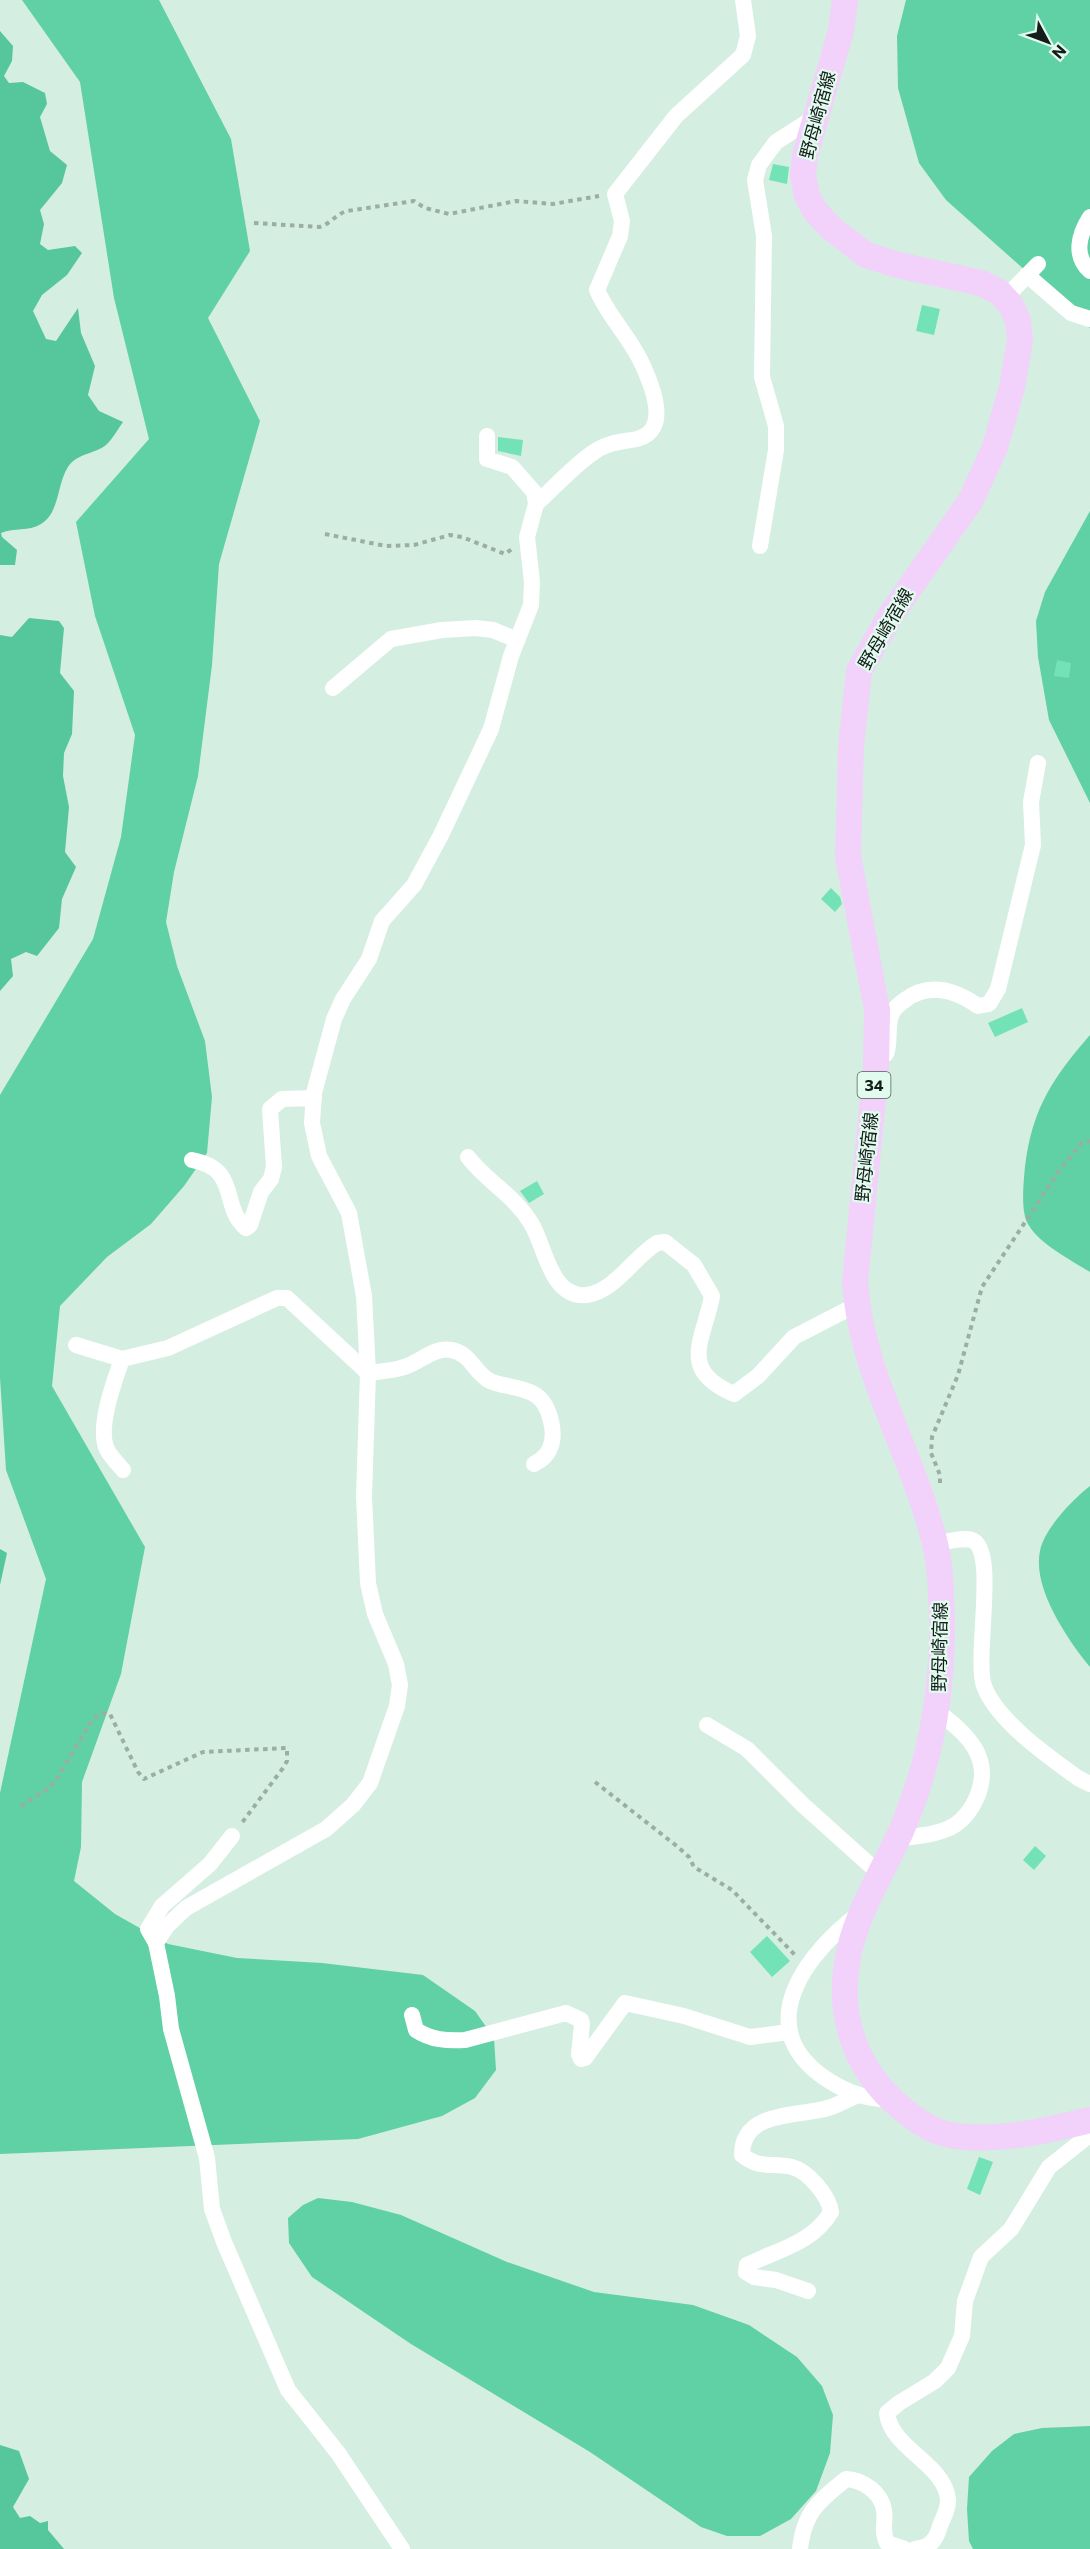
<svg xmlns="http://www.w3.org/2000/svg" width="1090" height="2549" viewBox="0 0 1090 2549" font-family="Commissioner,'Noto Sans JP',sans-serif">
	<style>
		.forest { fill: #60d0a5 }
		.water { fill: #56c69c }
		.building { fill: #73e2b6 }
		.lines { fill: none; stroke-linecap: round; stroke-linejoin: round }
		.path { stroke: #9aaea4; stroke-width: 4; stroke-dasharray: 4.5 4.5; stroke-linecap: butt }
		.street { stroke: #fff; stroke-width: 16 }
		.primary { stroke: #f2d1fa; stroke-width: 26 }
		.labels { text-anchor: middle; stroke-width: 4.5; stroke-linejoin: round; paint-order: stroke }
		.shield { fill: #e2fbef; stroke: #526059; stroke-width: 1.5 }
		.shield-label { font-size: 16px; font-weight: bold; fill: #141d19 }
		.street-label { font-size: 18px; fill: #141d19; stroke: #e2fbef }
	</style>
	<rect width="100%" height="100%" fill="#d5eee2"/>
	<g class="forest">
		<polygon points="22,0 159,0 231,139 250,251 208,318 260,421 219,564 212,665 198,776 174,872 166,922 177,966 205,1041 212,1097 207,1153 184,1186 151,1224 107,1257 60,1306 52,1386 145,1547 121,1674 82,1782 81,1847 74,1881 115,1914 168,1944 237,1958 322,1963 423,1975 475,2011 494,2038 496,2070 475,2098 442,2116 358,2139 0,2154 0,1793 46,1579 6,1470 0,1378 0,1095 93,939 121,837 135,735 95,616 76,522 149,439 114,298 80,82"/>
		<polygon points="906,0 1090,0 1090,328 946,200 919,163 898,88 897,36"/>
		<polygon points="1090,511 1090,803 1049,720 1038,657 1036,621 1045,592"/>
		<path d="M1090,1035V1272C1071,1260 1035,1242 1026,1220C1022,1208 1023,1190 1024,1178C1029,1115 1049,1082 1090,1035Z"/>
		<path d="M1090,1486V1667C1068,1640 1032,1588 1040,1551C1044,1529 1073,1499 1090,1486Z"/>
		<polygon points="318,2198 352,2202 401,2215 507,2262 594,2292 693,2305 749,2325 797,2357 822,2386 833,2415 830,2453 816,2491 791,2519 760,2536 727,2536 701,2527 590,2452 411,2344 312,2277 289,2243 288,2218 303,2205"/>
		<polygon points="1090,2426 1090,2549 973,2549 969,2541 967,2509 969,2477 992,2451 1014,2434 1042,2428"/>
	</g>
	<g class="water">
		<path d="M0,31L13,46L12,61L4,76L9,83L23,82L45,93L47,104L40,117L50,151L67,165L62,183L40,210L44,224L40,244L48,250L75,246L82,253L67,275L42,295L33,311L46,339L56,341L78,308L81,333L95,366L88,395L99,411L123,422C118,429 112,440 106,445C96,453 82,453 72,462C56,478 62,511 41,524C28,532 15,527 1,533L2,537L17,550L15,565H0Z"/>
		<polygon points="29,618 59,621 64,628 60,673 74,691 72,734 64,753 63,776 69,807 65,852 76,867 62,899 59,928 37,956 26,952 11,959 13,976 0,991 0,635 12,637"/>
		<polygon points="0,1549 7,1553 0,1585"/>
		<polygon points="0,2445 19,2451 29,2479 13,2507 20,2518 30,2516 40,2523 48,2521 48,2530 64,2549 0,2549"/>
	</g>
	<g class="building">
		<polygon points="773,164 789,167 787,184 769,180"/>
		<polygon points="922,305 940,309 934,335 916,331"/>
		<polygon points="498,437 523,440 521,456 498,451"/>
		<polygon points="1057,660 1071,663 1069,678 1054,676"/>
		<polygon points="831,888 840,897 842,904 835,912 821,899"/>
		<polygon points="1022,1008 1028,1022 995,1037 988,1023"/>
		<polygon points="537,1181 544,1194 529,1203 520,1191"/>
		<polygon points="1035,1846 1046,1856 1034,1870 1023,1860"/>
		<polygon points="767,1936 790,1961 772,1977 750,1952"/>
		<polygon points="979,2157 993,2162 980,2195 967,2189"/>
	</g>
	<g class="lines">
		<g class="path">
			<path d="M254,223L319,227C329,225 336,214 347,211L414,201L425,208L449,214L516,201L553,204L599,196"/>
			<polyline points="325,534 386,546 414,545 450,535 462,537 505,554 512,549"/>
			<polyline points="940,1483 940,1475 931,1453 932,1437 958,1375 982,1287 1061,1168 1082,1143 1090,1141"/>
			<polyline points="595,1782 678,1847 689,1857 694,1867 732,1890 795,1955"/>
			<polyline points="21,1806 49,1788 56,1780 92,1720 101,1713 110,1714 138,1772 144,1779 203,1752 287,1748 287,1761 283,1768 241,1824"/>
		</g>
		<g class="street">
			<path d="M1090,217C1079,234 1073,256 1090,271"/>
			<polyline points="1027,275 1071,313 1090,319"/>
			<polyline points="1005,298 1038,264"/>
			<path d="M536,504C555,487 573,466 594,452C608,442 622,442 637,439C670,431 653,388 644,368C632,339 609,318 597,290L620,236L622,221L615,194L676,116L743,55L748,36L743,0"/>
			<polyline points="760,546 776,450 776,426 762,377 764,236 755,180 759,165 776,142 815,117"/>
			<polyline points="333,688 391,639 442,630 476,628 493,630 517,640"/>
			<path d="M876,1058L886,1054C891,1041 886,1027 892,1013C895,1007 899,1004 905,1000C929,982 955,990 978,1006L989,1004L998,989L1033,845L1031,802L1038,763"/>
			<path d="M468,1157C487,1182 514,1195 531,1223C545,1245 550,1299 587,1295C615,1291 634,1257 657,1243L665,1242L694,1265L712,1296C704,1340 677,1370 734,1394L758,1376L794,1337L856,1305"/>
			<path d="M192,1160C241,1169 220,1207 246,1228L250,1225L261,1192L271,1179L274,1167L270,1109L282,1099L314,1098"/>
			<path d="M76,1345L122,1359L168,1348L277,1298H287L368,1373C380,1371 393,1371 404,1367C421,1362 433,1347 451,1350C471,1353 474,1373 490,1381C503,1387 521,1386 534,1394C549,1402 557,1432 550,1448C547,1456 541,1460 534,1464"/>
			<path d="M122,1359C114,1382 98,1425 106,1447C109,1456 118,1463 123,1470"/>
			<path d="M935,1544C945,1542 962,1537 972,1540C998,1549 974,1657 984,1686C997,1721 1049,1757 1078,1778L1090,1784"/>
			<polyline points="707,1725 747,1749 803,1805 881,1875"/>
			<path d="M897,1839C916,1836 939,1835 955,1825C974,1812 987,1783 980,1760C974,1740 954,1724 938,1712"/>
			<path d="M860,1913C807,1952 751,2025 822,2076C843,2091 865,2100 890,2099"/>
			<polyline points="156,1943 148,1929 162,1906 210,1864 232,1836"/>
			<path d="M412,2015L416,2030C431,2040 447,2041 465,2040L566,2013L581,2020L582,2024L579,2054L581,2059L585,2058L625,2003L684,2016L750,2037L789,2032"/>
			<path d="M808,2291L776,2280L754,2277L746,2272L747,2265C777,2250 813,2243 831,2212C829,2196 808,2171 792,2167C771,2162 761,2170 742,2155C742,2110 798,2117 828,2108C838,2105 848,2099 858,2095"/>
			<polyline points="402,2549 338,2453 288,2390 224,2242 212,2209 207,2158 171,2029 167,1996 156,1943 167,1926 186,1908 326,1829 353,1805 370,1783 397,1706 400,1685 396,1664 375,1614 368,1583 364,1496 368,1373 364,1296 349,1213 319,1156 312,1123 314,1093 334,1019 343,999 369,959 382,921 414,885 441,835 491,729 511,656 531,605 532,582 527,537 536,504 534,492 512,467 487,459 487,436"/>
			<path d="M800,2549C804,2512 818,2502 846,2479C863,2480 881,2492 884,2510C886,2523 881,2530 887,2543L905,2549"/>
			<path d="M915,2549C931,2547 936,2540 940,2526C943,2518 949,2508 948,2499C944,2463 891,2449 887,2413L899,2403L935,2381L948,2368L962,2336L965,2301L981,2257L1011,2229L1049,2167L1088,2136L1090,2129"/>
		</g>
		<path class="primary" d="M845,0L841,31L805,155L803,175L807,196L815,211L831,228L866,255L898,265L981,283L999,292L1011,305L1018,321L1020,340L1012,387L995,447L971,500L890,616L859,671L851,747L848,856L877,1010L876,1068L855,1282C861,1375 914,1455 935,1544C941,1568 941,1594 942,1619C943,1692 931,1761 902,1829C883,1872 854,1916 847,1963C838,2019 857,2071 900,2107C913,2118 929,2130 946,2134C993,2144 1045,2131 1090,2120"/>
	</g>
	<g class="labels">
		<rect class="shield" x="857.5" y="1072" width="33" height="26" rx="4.5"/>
		<g class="shield-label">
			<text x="874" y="1091">34</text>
		</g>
		<g class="street-label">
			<text transform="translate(818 115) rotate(-75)" y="6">野母崎宿線</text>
			<text transform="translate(886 629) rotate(-60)" y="6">野母崎宿線</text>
			<text transform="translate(867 1157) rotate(-84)" y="6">野母崎宿線</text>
			<text transform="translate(940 1647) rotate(-89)" y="6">野母崎宿線</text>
		</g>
	</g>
	<g transform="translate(1048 42) rotate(131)" stroke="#e2fbef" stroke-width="4.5" paint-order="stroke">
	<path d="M0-4.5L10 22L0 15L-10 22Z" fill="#141d19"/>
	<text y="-9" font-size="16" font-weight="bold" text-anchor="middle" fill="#141d19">N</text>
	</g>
</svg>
